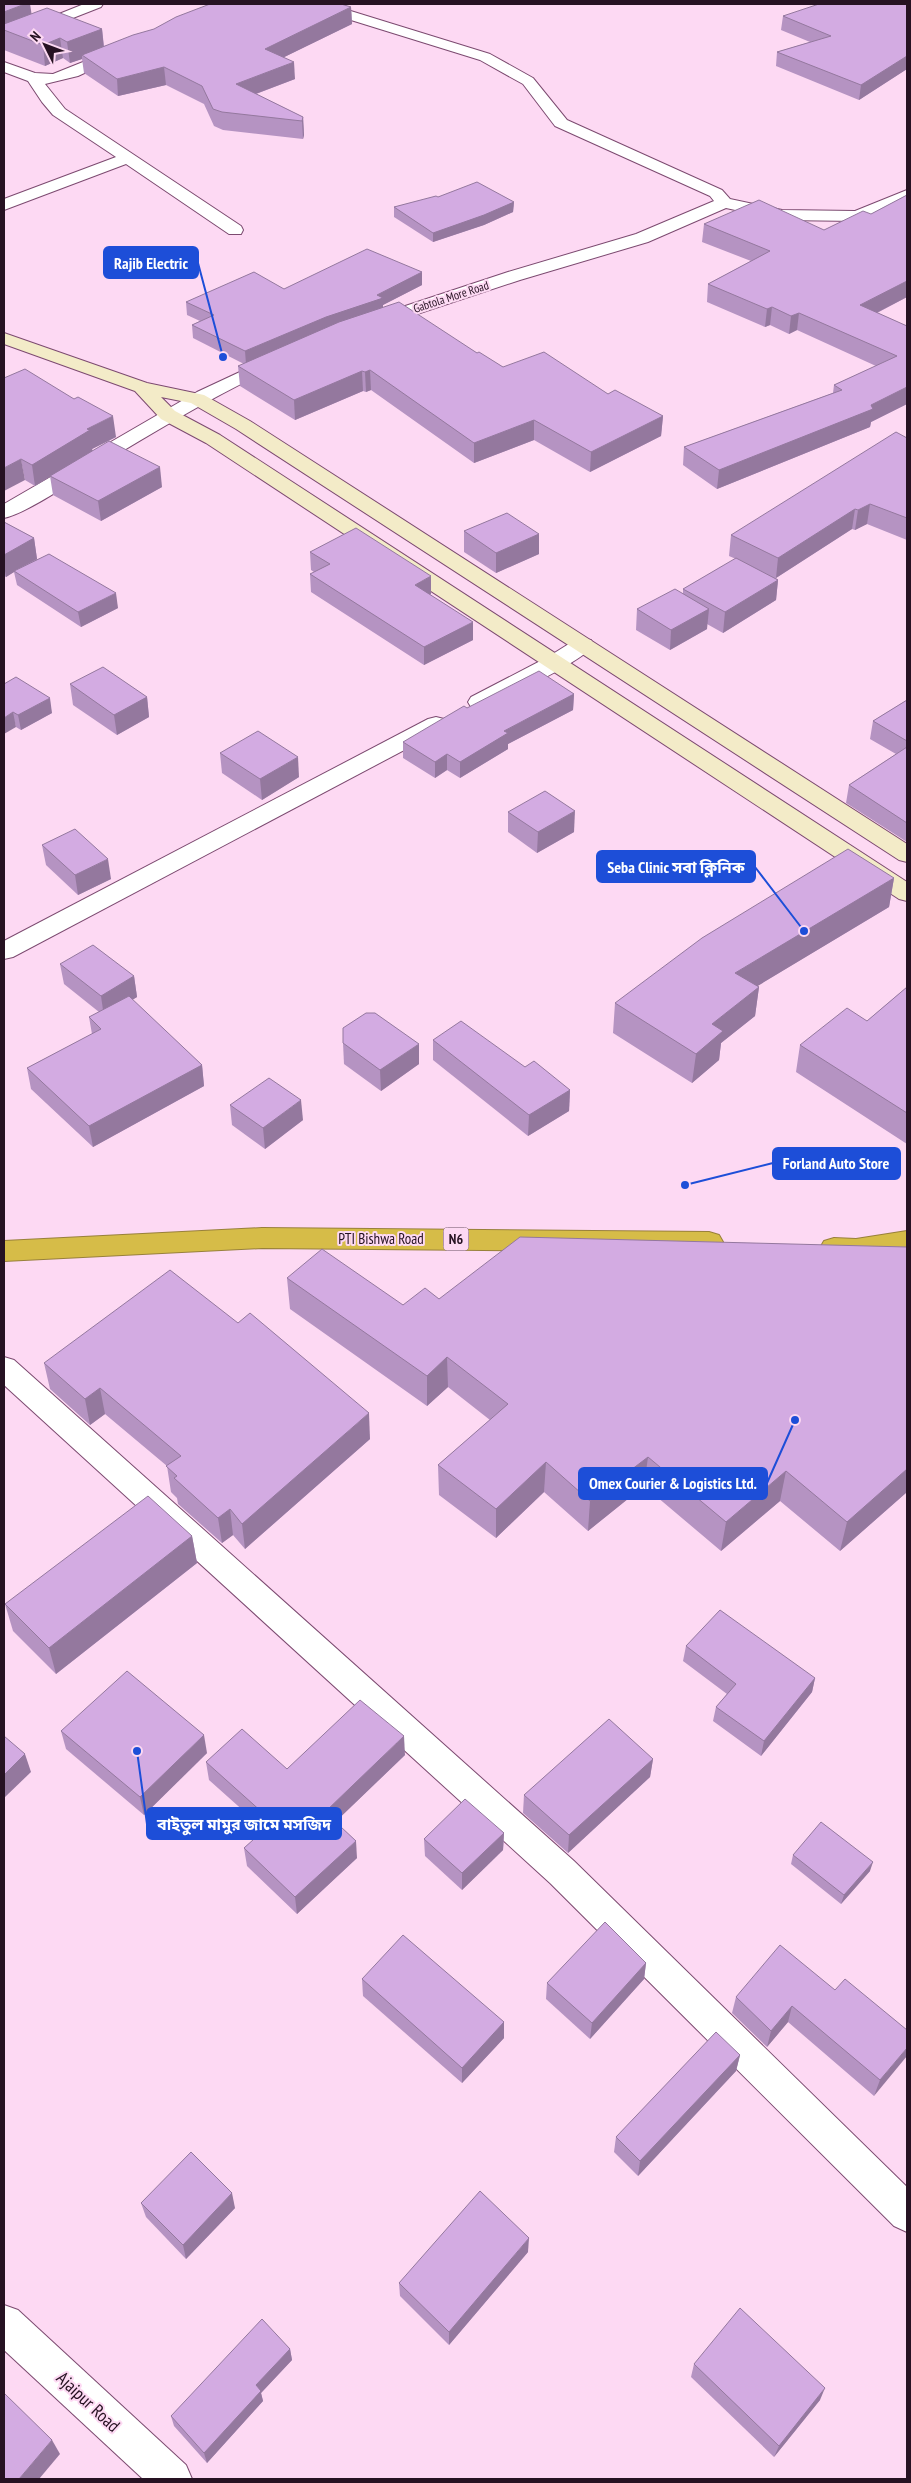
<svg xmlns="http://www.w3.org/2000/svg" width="911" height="2483" viewBox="0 0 911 2483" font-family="'PT Sans Narrow','Noto Sans Bengali',sans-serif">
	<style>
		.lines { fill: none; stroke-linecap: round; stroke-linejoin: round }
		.street-casing { stroke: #7c4a70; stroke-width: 2 }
		.secondary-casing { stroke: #7c4a70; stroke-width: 2 }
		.highway-casing { stroke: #98803b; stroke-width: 2 }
		.street { fill: #fff; fill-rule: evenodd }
		.secondary { fill: #f3ebc8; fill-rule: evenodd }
		.highway { fill: #d6bc48; fill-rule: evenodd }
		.wall { fill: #b593c2 }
		.shaded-wall { fill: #94789e }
		.building { fill: #d3abe2; stroke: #94789e }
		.labels { text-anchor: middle; stroke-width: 4; stroke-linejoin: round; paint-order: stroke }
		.far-street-label { font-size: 12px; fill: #261222; stroke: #fdd9f3 }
		.shield { fill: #fdd9f3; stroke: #664e61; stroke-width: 1 }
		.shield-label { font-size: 14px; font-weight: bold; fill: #261222 }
		.street-label { font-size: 15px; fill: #261222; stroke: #fdd9f3 }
		.near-street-label { font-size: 18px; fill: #261222; stroke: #fdd9f3 }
		.leader { fill: none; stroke: #1d4ed8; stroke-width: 2 }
		.callout-dot { fill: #1d4ed8; stroke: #fdd9f3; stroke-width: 2 }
		.callout { fill: #1d4ed8; stroke: #1d4ed8; stroke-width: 2 }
		.callout-label { font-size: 16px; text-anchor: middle; font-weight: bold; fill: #fff }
	</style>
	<rect width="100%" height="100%" fill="#fdd9f3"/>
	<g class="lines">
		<defs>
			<g id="street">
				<polygon points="84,4 103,4 101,7 4,45 4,36"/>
				<polygon points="307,4 328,4 490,54 533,78 567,120 722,190 730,199 782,210 855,211 907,190 907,201 857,221 782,220 726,208 648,242 520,280 381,326 369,326 366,322 369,318 508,272 636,234 714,201 710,196 555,126 523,84 480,60 309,7"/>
				<polygon points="118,48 123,49 125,52 123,55 78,76 45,84 65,109 241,226 243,230 241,234 229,234 126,164 4,210 4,199 116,157 53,115 42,102 28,81 4,72 4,62 35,73 53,74"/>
				<path d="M272,357L278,358L281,362L278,366C217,394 159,429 101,464C77,478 28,513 4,518V504L197,392Z"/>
				<path d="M583,639L591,640L594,645C582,662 509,695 487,707L479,709L471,707L468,702L471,697L548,657L575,640Z"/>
				<polygon points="436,717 444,719 447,724 444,729 13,957 4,959 4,941 428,719"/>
				<polygon points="4,1357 14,1360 574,1861 907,2187 907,2232 894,2226 550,1883 4,1385"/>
				<polygon points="4,2305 18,2310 186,2465 192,2479 143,2479 4,2350"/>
			</g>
			<polygon id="secondary" points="4,333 147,383 204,395 250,421 907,844 907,862 899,860 236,429 191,403 161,397 175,411 220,435 907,882 907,901 899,899 206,443 161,419 135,391 4,344"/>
			<g id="highway">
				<polygon points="262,1228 709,1232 719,1235 723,1242 719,1249 709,1252 262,1248 4,1261 4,1241"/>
				<path d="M907,1231V1251C880,1256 851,1264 824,1255L820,1248L824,1241L834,1238L856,1239Z"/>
			</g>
		</defs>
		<use href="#street" class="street-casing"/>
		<use href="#secondary" class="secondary-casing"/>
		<use href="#highway" class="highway-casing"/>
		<use href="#street" class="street"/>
		<use href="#secondary" class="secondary"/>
		<use href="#highway" class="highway"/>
	</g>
	<g class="wall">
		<polygon points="4,4 31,14 102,29 104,46 351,7 352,24 284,57 295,79 256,94 303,117 304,135 303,139 223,130 214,126 204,104 166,85 118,96 84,73 82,59 70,63 63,58 45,66 4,50"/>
		<polygon points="907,4 907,69 859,100 776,66 777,52 810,42 781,30 783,16"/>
		<polygon points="907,195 907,297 877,313 907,326 907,404 871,422 870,427 717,489 683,465 684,447 833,393 834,385 876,366 797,330 789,334 770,325 765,327 707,302 708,284 751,261 702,242 704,224 824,230 871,214"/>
		<polygon points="438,197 514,202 513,212 484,225 433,242 394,217 394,207"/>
		<polygon points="422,272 422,285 383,305 383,308 477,353 503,367 608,394 663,416 661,436 590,472 534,440 474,463 371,390 366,392 363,391 295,420 240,386 238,366 244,364 193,338 192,325 200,321 187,315 186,302 284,289"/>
		<polygon points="4,378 116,437 92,449 92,451 162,487 101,521 53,495 50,476 35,486 25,480"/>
		<polygon points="907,438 907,540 867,524 855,530 852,529 776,578 778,580 776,600 723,633 707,624 707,629 670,650 636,630 637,609 683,594 683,589 736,559 729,556 731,535"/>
		<polygon points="4,522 34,538 37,559 118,608 81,627 17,585 14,572 6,577 4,576"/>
		<polygon points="464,531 539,534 539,554 496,573 464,552"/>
		<polygon points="310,552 431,594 430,594 473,640 424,665 311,592 310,574 314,572 311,570"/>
		<polygon points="4,684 52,713 21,730 16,727"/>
		<polygon points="70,684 147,697 149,717 117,735 73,705"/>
		<polygon points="574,694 573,710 508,744 508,749 460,778 447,770 435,778 403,758 403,742 467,708"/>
		<polygon points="907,700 907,842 846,803 849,785 896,754 870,739 873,721"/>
		<polygon points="220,753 299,777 262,800 222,773"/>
		<polygon points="508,812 574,832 537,853 508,832"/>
		<polygon points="42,845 111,879 78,895 46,865"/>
		<polygon points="894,878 889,907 757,986 759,987 755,1016 721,1043 719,1060 692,1083 613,1033 615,1003"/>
		<polygon points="60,964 134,976 137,997 132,1000 202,1065 204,1086 93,1147 31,1089 27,1068 92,1034 89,1017 99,1012 64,984"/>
		<polygon points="907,987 907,1144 796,1072 800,1045 867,1021"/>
		<polygon points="433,1040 525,1067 570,1090 569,1111 528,1136 433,1060"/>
		<polygon points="343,1043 419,1064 381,1091 344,1064"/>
		<polygon points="230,1105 303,1120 265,1149 232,1125"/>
		<polygon points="907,1247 907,1492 840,1551 780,1501 721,1551 644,1486 588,1531 544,1492 496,1538 439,1495 438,1465 490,1420 448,1387 427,1406 290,1309 287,1278 403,1305 439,1299"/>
		<polygon points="44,1363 370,1439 245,1549 233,1535 222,1543 178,1504 177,1498 171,1492 167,1466 105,1414 90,1425 50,1389"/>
		<polygon points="192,1536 197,1563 56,1674 13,1631 5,1604"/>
		<polygon points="686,1646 815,1678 812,1692 761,1756 713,1721 716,1707 727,1694 683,1661"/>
		<polygon points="61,1731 207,1753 144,1815 66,1749"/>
		<polygon points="405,1755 335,1822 357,1858 297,1914 247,1866 244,1848 265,1830 209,1780 206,1762 287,1769"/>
		<polygon points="653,1759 650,1777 568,1853 523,1813 524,1795"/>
		<polygon points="504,1833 503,1850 462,1890 425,1856 424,1839"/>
		<polygon points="793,1855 870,1871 841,1904 791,1864"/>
		<polygon points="646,1963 644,1979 590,2039 546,1999 547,1983"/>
		<polygon points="362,1979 504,2022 504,2038 462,2083 363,1996"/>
		<polygon points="835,1990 907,2030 874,2096 788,2022 767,2047 732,2013 736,1997"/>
		<polygon points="740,2055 736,2071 638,2176 614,2152 616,2137"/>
		<polygon points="141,2203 235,2208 186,2259 146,2217"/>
		<polygon points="528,2252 449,2345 400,2296 399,2283"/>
		<polygon points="290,2349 292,2360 261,2393 263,2401 207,2463 174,2426 171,2416"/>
		<polygon points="694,2364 820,2400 774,2457 691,2377"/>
	</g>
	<g class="shaded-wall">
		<polygon points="25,4 30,4 33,23 4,30 4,12"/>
		<polygon points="351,7 352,24 266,66 265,49"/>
		<polygon points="102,29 104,50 82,55 82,59 70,63 67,42"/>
		<polygon points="60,38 63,58 45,66 43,45"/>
		<polygon points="907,56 907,69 859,100 861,85"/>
		<polygon points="294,62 295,79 237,101 236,84"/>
		<polygon points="164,67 166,85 118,96 117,79"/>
		<polygon points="303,117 304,135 303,139 302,121"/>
		<polygon points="514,202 513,212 484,225 433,242 433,233"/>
		<polygon points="422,272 422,285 383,305 383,311 246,364 245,351 377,295"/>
		<polygon points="907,281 907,297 857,323 860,305"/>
		<polygon points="772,307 770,325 765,327 767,309"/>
		<polygon points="799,313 797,330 789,334 791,316"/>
		<polygon points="370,370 371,390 366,392 365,372"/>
		<polygon points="362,371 363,391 295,420 294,400"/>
		<polygon points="907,387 907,404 871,422 870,427 717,489 719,470 871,405"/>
		<polygon points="113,416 116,437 92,449 93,451 35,486 32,465 87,429"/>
		<polygon points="663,416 661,436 590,472 591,452"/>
		<polygon points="534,420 534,440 474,463 474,443"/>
		<polygon points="21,459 25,480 4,491 4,468"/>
		<polygon points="160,467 162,487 101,521 98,501"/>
		<polygon points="870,504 867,524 855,530 858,510"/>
		<polygon points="855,509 852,529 776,578 778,558"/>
		<polygon points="539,534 539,554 496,573 496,553"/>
		<polygon points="34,538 37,559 14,571 14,572 6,577 4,565 4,555"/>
		<polygon points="431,576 431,594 415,603 415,585"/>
		<polygon points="778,580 776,600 723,633 725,612"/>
		<polygon points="116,593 118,608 81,627 78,612"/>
		<polygon points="709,609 707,629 670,650 671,630"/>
		<polygon points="473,622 473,640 424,665 424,647"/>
		<polygon points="574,694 573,710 508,744 508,749 460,778 460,762 504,731"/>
		<polygon points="147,697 149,717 117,735 114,715"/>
		<polygon points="50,698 52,713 21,730 18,715"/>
		<polygon points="13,712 16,727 4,734 4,718"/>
		<polygon points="447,754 447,770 435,778 435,762"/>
		<polygon points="298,757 299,777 262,800 260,779"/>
		<polygon points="575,811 574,832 537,853 538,832"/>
		<polygon points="108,859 111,879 78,895 75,875"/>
		<polygon points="894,878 889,907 731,1002 735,973"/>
		<polygon points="134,976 137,997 104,1017 101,996"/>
		<polygon points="759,987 755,1016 721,1043 719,1060 692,1083 696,1054 712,1024"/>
		<polygon points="419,1044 419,1064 381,1091 380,1070"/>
		<polygon points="202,1065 204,1086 93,1147 89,1126"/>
		<polygon points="570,1090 569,1111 528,1136 529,1115"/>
		<polygon points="301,1100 303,1120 265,1149 263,1128"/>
		<polygon points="447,1357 448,1387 427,1406 427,1376"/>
		<polygon points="100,1388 105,1414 90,1425 85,1399"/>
		<polygon points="369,1413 370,1439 245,1549 242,1524"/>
		<polygon points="648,1457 644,1486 588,1531 590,1501"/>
		<polygon points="546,1462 544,1492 496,1538 496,1509"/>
		<polygon points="907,1469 907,1492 840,1551 847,1522"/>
		<polygon points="786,1471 780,1501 721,1551 726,1522"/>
		<polygon points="230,1509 233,1535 222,1543 218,1518"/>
		<polygon points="192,1536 197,1563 56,1674 49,1648"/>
		<polygon points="815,1678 812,1692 761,1756 764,1741"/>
		<polygon points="204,1735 207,1753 144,1815 140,1797"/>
		<polygon points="404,1736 405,1755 327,1830 325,1812"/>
		<polygon points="25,1754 31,1772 4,1798 4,1775"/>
		<polygon points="653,1759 650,1777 568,1853 569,1835"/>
		<polygon points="504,1833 503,1850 462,1890 462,1873"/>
		<polygon points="356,1841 357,1858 297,1914 295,1897"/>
		<polygon points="873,1862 870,1871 841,1904 844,1895"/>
		<polygon points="646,1963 644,1979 590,2039 592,2023"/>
		<polygon points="792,2006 788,2022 767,2047 771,2031"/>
		<polygon points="504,2022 504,2038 462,2083 462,2068"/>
		<polygon points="907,2048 907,2056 874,2096 880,2080"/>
		<polygon points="740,2055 736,2071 638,2176 640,2161"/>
		<polygon points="232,2193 235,2208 186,2259 183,2245"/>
		<polygon points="529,2238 528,2252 449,2345 449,2332"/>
		<polygon points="290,2349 292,2360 261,2393 263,2401 207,2463 204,2453 256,2385"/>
		<polygon points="825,2388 820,2400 774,2457 779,2446"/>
		<polygon points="52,2440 60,2454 39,2479 19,2479"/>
	</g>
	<g class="building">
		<polygon points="4,4 25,4 4,12"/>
		<polygon points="210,4 341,4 351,7 265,49 294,62 236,84 303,117 302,121 222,112 213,109 202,86 164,67 117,79 82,55 133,35 154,29 176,17"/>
		<polygon points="819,4 907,4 907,56 861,85 777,52 831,36 783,16"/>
		<polygon points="47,8 102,29 67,42 60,38 43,45 4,30 4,24"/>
		<polygon points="477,182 514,202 484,215 433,233 394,207 436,196 438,197"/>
		<polygon points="907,195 907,281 860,305 907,326 907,387 871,405 873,409 719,470 684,447 842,390 834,385 897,356 799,313 791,316 772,307 767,309 708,284 770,251 704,224 759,200 824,230 863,211 871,214"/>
		<polygon points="367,249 422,272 377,295 383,298 326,317 245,351 192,325 214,315 186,302 254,272 284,289"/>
		<polygon points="399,302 477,353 479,352 503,367 544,352 608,394 615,390 663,416 591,452 534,420 474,443 370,370 365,372 362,371 294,400 238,366 339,322"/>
		<polygon points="25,369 74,399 78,397 113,416 87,429 90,430 32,465 21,459 4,468 4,378"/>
		<polygon points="896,432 907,438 907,518 870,504 858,510 855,509 778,558 731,535"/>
		<polygon points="109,441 160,467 98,501 50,476"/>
		<polygon points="507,513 539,534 496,553 464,531"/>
		<polygon points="4,522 34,538 4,555"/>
		<polygon points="356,528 431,576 415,585 473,622 424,647 310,574 330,564 310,552"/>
		<polygon points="49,554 116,593 78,612 14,571"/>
		<polygon points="736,558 778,580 725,612 683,589"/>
		<polygon points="675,589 709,609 671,630 637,609"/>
		<polygon points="103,667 147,697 114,715 70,684"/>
		<polygon points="539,671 574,694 504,731 508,733 460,762 447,754 435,762 403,742 464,706 467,708"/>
		<polygon points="16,677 50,698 18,715 13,712 4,718 4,684"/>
		<polygon points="907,700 907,741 873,721"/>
		<polygon points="258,731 298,757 260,779 220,753"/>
		<polygon points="907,747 907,823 849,785"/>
		<polygon points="545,791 575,811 538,832 508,812"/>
		<polygon points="75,829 108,859 75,875 42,845"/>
		<polygon points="848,849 894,878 735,973 759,987 712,1024 723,1031 696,1054 615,1003 702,938"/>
		<polygon points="93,945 134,976 101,996 60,964"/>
		<polygon points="907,987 907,1113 800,1045 847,1008 867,1021"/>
		<polygon points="129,996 202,1065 89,1126 27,1068 101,1029 89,1017"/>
		<polygon points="366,1013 375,1013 419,1044 380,1070 343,1043 343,1028"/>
		<polygon points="461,1021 525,1067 534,1061 570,1090 529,1115 433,1040"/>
		<polygon points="269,1078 301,1100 263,1128 230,1105"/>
		<polygon points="520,1237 907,1247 907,1469 847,1522 786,1471 726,1522 648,1457 590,1501 546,1462 496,1509 438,1465 508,1404 447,1357 427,1376 287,1278 322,1249 403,1305 425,1288 439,1299"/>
		<polygon points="170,1270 238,1323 250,1313 369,1413 242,1524 230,1509 218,1518 174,1478 177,1476 166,1466 181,1456 100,1388 85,1399 44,1363"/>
		<polygon points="148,1496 192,1536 49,1648 5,1604"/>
		<polygon points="720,1610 815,1678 764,1741 716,1707 736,1684 686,1646"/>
		<polygon points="127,1671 204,1735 140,1797 61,1731"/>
		<polygon points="360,1700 404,1736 325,1812 356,1841 295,1897 244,1848 273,1822 206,1762 242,1729 287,1769"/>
		<polygon points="609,1719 653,1759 569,1835 524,1795"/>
		<polygon points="4,1736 25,1754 4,1775"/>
		<polygon points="465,1799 504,1833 462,1873 424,1839"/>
		<polygon points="821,1822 873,1862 844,1895 793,1855"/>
		<polygon points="605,1922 646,1963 592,2023 547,1983"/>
		<polygon points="403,1935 504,2022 462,2068 362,1979"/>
		<polygon points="780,1945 835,1990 845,1979 907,2030 907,2048 880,2080 792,2006 771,2031 736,1997"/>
		<polygon points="716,2032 740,2055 640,2161 616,2137"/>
		<polygon points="191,2152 232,2193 183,2245 141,2203"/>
		<polygon points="480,2191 529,2238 449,2332 399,2283"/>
		<polygon points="740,2308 825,2388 779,2446 694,2364"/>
		<polygon points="262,2319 290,2349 256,2385 261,2391 204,2453 171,2416"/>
		<polygon points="4,2393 52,2440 19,2479 4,2479"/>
	</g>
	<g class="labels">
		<g class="far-street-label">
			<text transform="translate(451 297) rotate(-18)" y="4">Gabtola More Road</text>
		</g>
		<rect class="shield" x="443.5" y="1227.5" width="25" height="23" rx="4"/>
		<g class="shield-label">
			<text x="456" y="1244">N6</text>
		</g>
		<g class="street-label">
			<text x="381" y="1244">PTI Bishwa Road</text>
		</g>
		<g class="near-street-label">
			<text transform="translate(88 2402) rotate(43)" y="6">Ajaipur Road</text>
		</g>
	</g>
	<path class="leader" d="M223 357L198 263M804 931L755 867M685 1185L773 1163M795 1420L767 1483M137 1751L147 1824"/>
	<g class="callout-dot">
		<circle cx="223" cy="357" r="5"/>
		<circle cx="804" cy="931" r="5"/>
		<circle cx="685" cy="1185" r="5"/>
		<circle cx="795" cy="1420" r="5"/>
		<circle cx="137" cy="1751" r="5"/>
	</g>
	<g class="callout">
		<rect x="104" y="247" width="94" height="31" rx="5"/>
		<rect x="597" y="851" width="158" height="31" rx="5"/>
		<rect x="773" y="1148" width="127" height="31" rx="5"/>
		<rect x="579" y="1468" width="188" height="31" rx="5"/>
		<rect x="147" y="1808" width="194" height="31" rx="5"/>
	</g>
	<g class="callout-label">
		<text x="151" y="269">Rajib Electric</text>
		<text x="676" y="873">Seba Clinic সবা ক্লিনিক</text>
		<text x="836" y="1169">Forland Auto Store</text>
		<text x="673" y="1489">Omex Courier &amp; Logistics Ltd.</text>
		<text x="244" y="1830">বাইতুল মামুর জামে মসজিদ</text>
	</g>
	<rect width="911" height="2483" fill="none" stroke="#261222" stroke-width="10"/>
	<g transform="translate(45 45) rotate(312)" stroke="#fdd9f3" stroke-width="4" paint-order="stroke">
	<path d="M0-4L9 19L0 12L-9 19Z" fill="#261222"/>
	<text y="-8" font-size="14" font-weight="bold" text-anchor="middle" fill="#261222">N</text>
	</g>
</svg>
